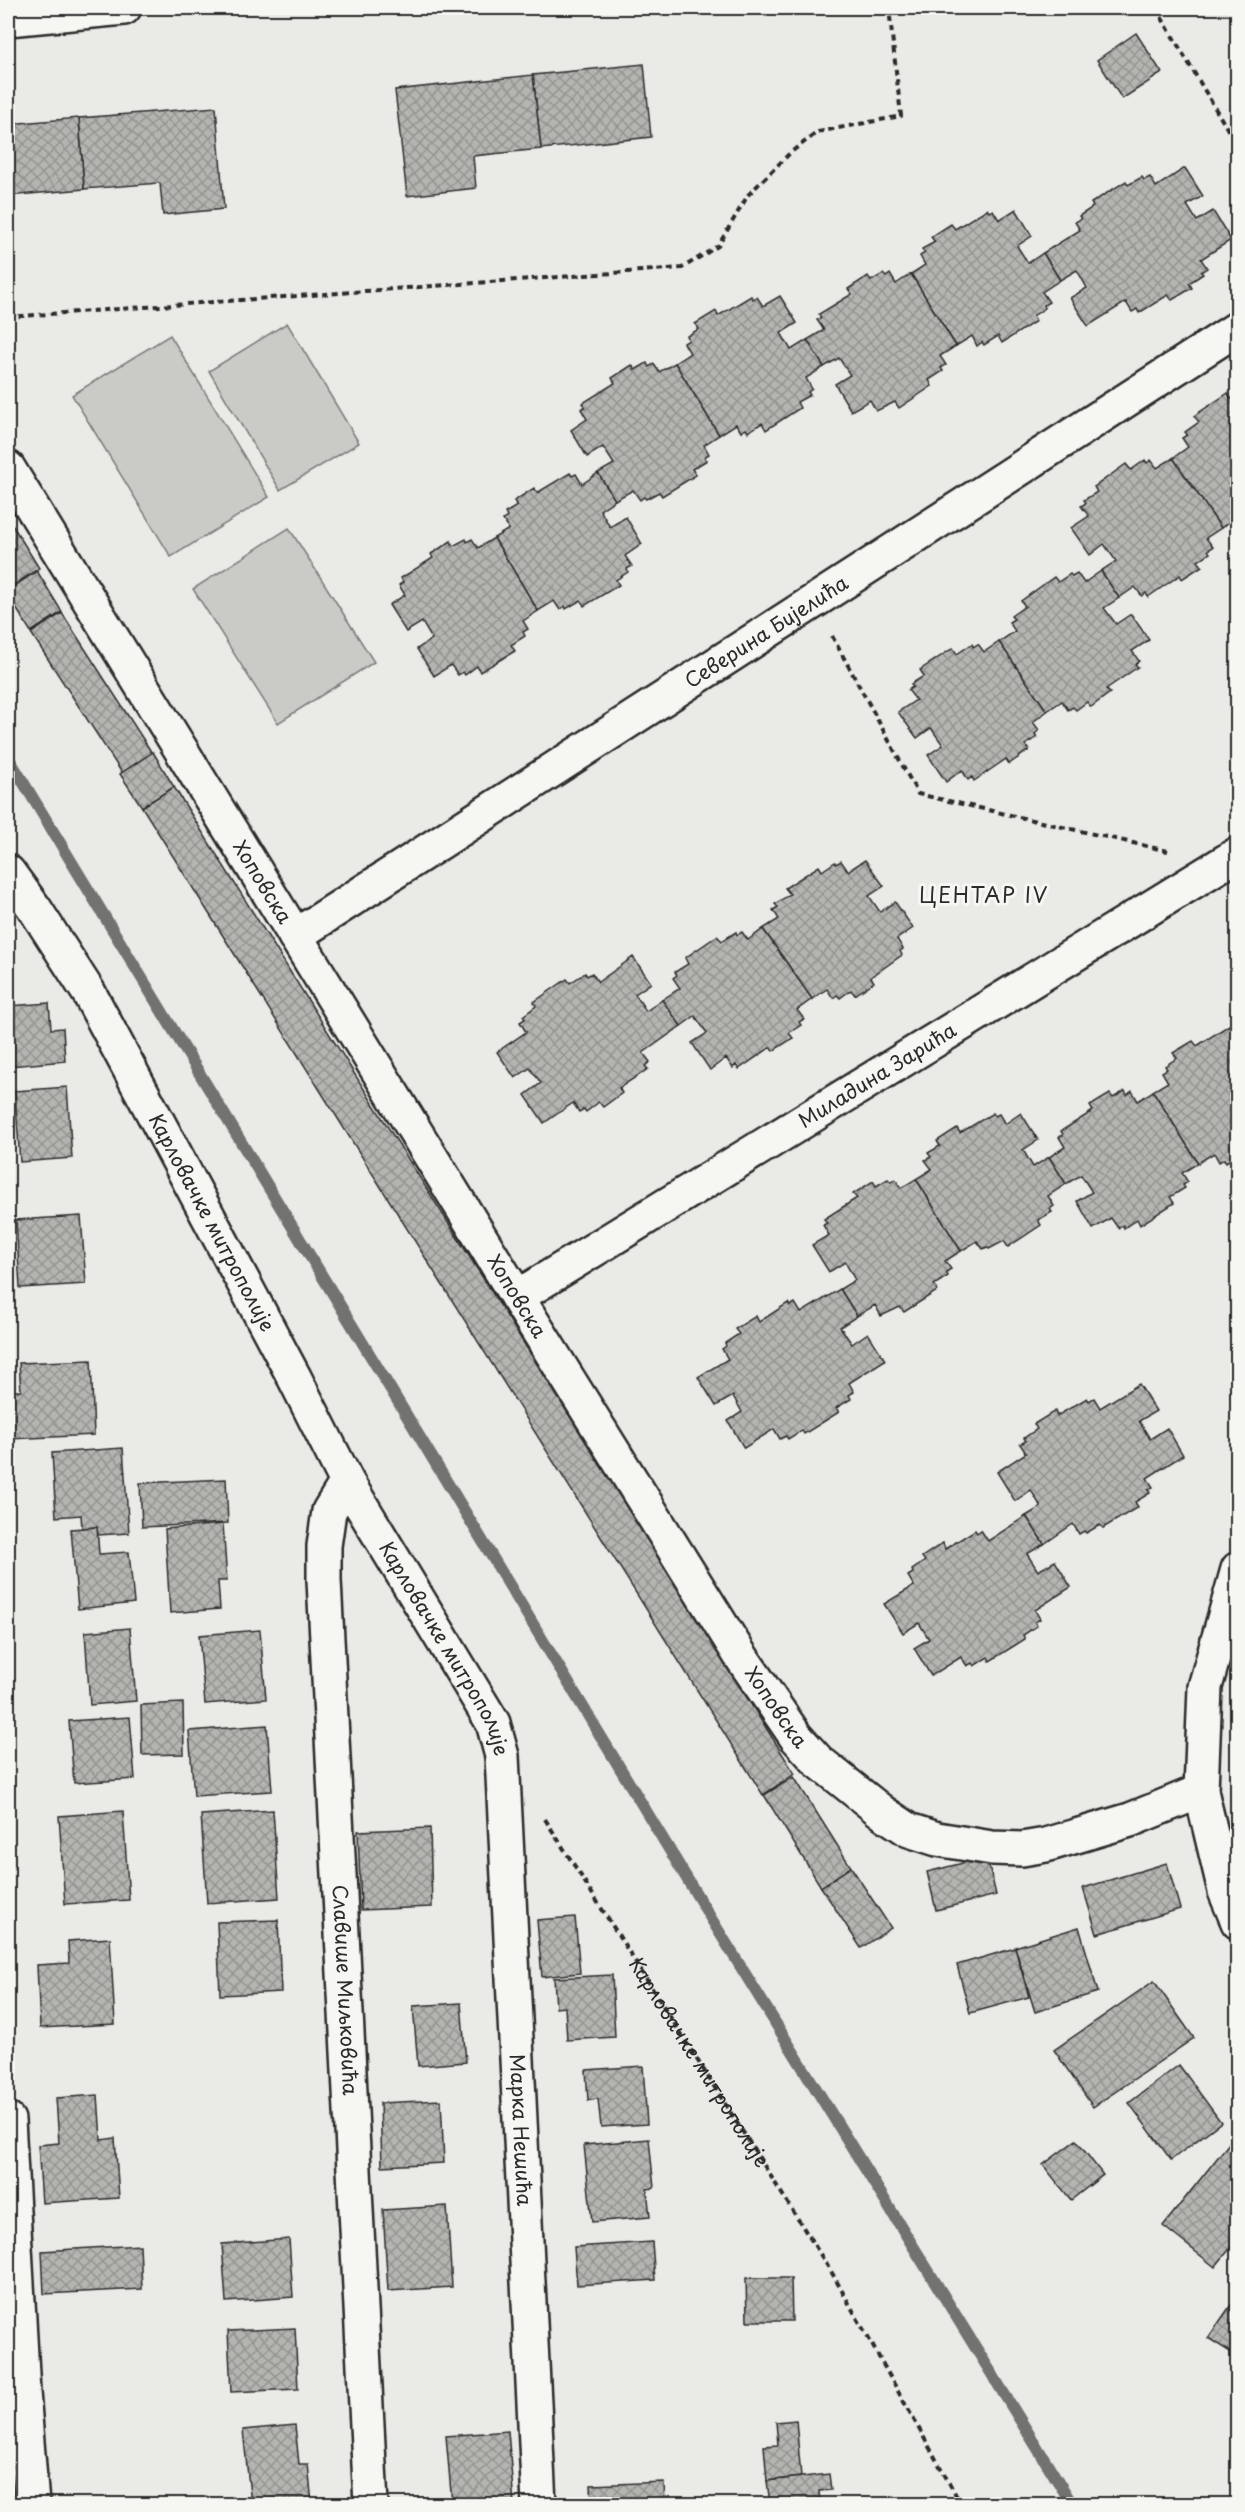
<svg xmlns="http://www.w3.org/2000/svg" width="1245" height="2512" viewBox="0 0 1245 2512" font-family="'Playpen Sans',sans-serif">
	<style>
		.pitch { fill: #cacac7; stroke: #7a7a79; stroke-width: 1.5 }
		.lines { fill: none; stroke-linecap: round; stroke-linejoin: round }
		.stream { stroke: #727270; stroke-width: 12 }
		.building { fill: url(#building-cross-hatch); stroke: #2b2b2b; stroke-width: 1.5 }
		.street-casing { stroke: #2b2b2b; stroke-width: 38 }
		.path { stroke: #2b2b2b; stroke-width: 4; stroke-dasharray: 6 4.5; stroke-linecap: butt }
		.street { stroke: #f6f6f2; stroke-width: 33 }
		.labels { text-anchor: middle; stroke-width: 6; stroke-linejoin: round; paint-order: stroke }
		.street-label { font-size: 20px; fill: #2b2b2b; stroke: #f6f6f2 }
		.neighbourhood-label { font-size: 21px; letter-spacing: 1.5px; fill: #2b2b2b; stroke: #f6f6f2 }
	</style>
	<defs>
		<pattern id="building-cross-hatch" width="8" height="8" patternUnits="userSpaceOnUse" patternTransform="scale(1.5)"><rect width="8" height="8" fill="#b4b4b1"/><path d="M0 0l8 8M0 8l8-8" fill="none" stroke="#939390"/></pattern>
	</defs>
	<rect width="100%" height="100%" fill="#eaeae6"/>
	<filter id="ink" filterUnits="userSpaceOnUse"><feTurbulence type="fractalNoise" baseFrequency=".0167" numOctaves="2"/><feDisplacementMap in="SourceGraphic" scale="12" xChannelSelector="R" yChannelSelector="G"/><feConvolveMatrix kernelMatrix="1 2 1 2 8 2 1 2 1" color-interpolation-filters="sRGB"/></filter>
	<g filter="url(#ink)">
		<g class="pitch">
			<polygon points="287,323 359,443 280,490 209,371"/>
			<polygon points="170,335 269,497 171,557 72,395"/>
			<polygon points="289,528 374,662 278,723 193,589"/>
		</g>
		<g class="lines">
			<polyline class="stream" points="8,757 715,1925 1072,2504"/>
		</g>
		<g class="building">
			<polygon points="1136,33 1162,73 1122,99 1097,60"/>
			<polygon points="644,64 651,137 541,149 533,75"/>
			<polygon points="533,75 541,149 473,156 476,188 407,196 395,90"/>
			<polygon points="216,107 224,209 163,215 160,183 84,189 79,118"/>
			<polygon points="79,118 84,189 8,196 8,124"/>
			<polygon points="1185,168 1203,196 1187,205 1197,221 1213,211 1231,240 1201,259 1207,268 1201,272 1203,274 1189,283 1192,288 1172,300 1168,295 1139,313 1137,309 1132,312 1126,302 1088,326 1070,298 1087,288 1077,270 1060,280 1043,253 1080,230 1075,222 1081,219 1079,216 1093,207 1091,203 1126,181 1128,185 1142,177 1144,180 1150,177 1156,187"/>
			<polygon points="987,209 989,212 993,210 999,220 1016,209 1032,236 1017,246 1028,263 1043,253 1060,280 1042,292 1049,302 1044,305 1045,308 1033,316 1036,321 1002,343 998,336 984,345 982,342 977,346 972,336 956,346 911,274 925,265 920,256 925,253 922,249 935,242 931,237 951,224 955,229"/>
			<polygon points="883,274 886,277 890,274 896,284 911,274 956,346 940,356 946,365 941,368 943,371 929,380 932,386 899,408 895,402 876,411 870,400 851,411 835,384 850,375 839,358 824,367 807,340 824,330 817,320 821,318 819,314 852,294 848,289 868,276 871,281"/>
			<polygon points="751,296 753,299 757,297 763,306 780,296 797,323 781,333 791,350 807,340 824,367 806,378 812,389 808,392 810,395 797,402 800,408 766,430 762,423 748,432 746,429 741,432 736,424 719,435 675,363 690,353 684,343 689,340 687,336 699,329 695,324 716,311 718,316"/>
			<polygon points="647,363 649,367 654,364 659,372 675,363 719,435 704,445 709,454 704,457 707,460 692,469 696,475 662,496 659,492 646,499 644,497 640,500 633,490 615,500 598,473 614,464 603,447 587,457 571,430 587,419 581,409 585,407 583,403 615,383 612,378 632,365 635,370"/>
			<polygon points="1228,393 1231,399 1238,394 1238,520 1236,517 1221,528 1173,458 1188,447 1182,438 1187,435 1185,432 1199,422 1194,416"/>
			<polygon points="1173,458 1221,528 1206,538 1213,547 1208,550 1210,553 1198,561 1202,566 1182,579 1180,575 1148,597 1146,593 1142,596 1135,587 1119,598 1101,571 1116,561 1104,544 1090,555 1071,528 1089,516 1081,506 1086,503 1084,500 1097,492 1094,487 1126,464 1131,470 1145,460 1147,463 1151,460 1157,468"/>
			<polygon points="570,473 572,476 576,474 582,484 598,473 615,500 600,510 610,527 626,517 642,544 625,556 632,566 627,569 628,572 616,580 619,585 584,606 581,600 566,609 565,606 560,610 554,601 538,611 494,538 509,529 503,520 507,517 505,513 517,506 514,501 534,488 537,493"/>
			<polygon points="8,518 39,568 8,589"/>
			<polygon points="494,538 538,611 523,621 528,629 523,632 525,636 511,645 515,651 480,672 477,666 465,675 463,672 458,675 451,665 434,676 417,649 432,639 422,622 406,632 389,605 405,595 399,585 403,582 401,578 433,558 431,554 451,541 453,546 466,539 467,542 472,539 478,548"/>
			<polygon points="37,571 62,612 31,632 8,595 8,590"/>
			<polygon points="1101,571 1119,598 1104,608 1116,624 1131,614 1149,640 1132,651 1139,661 1135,664 1138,667 1106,689 1110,693 1091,707 1087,702 1076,710 1073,707 1068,710 1062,701 1047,711 999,642 1015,631 1009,622 1014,619 1011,616 1025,606 1021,601 1054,577 1058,582 1070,574 1072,576 1077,573 1084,583"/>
			<polygon points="62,613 152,753 122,773 31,633"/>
			<polygon points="999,642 1047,711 1033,722 1039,730 1035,734 1037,737 1025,745 1029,750 1009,764 1006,759 974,781 972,777 968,780 962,770 946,782 928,755 943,745 931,728 917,738 898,712 916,700 908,690 913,687 911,684 924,676 920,670 953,648 957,654 972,644 973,647 978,644 984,652"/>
			<polygon points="153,752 174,787 142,807 120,774"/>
			<polygon points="174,787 795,1774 763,1795 142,807"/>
			<polygon points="865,860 884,886 869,896 880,912 895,902 913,928 897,939 903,949 900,951 902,955 871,977 874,982 855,995 851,990 840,998 837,995 833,998 827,989 812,999 763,929 779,919 773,910 778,907 775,904 790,894 785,888 819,866 822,871 835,862 836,864 841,861 848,871"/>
			<polygon points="763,929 812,999 797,1010 804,1019 799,1022 801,1025 789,1033 793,1038 773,1051 771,1047 739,1069 736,1065 733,1068 726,1058 710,1070 692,1043 707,1033 695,1016 681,1026 662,1000 680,988 673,978 677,975 675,972 688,964 685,958 717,936 722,941 736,932 737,935 742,932 748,940"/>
			<polygon points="633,957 651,983 635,994 646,1011 662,1000 681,1026 643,1053 650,1062 645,1066 648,1069 619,1088 622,1093 603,1107 599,1102 586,1112 584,1109 579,1112 573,1103 544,1123 525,1095 541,1083 530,1068 515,1078 497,1052 526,1032 520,1022 525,1019 523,1016 536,1006 534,1002 567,979 570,983 585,973 587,976 592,973 598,982"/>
			<polygon points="49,1003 51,1029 63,1028 65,1061 10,1066 8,1006"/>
			<polygon points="1229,1025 1232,1029 1235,1027 1238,1030 1238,1155 1226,1162 1224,1159 1219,1162 1214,1153 1198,1163 1153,1091 1168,1082 1162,1072 1167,1069 1165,1066 1177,1058 1173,1053 1193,1041 1197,1046"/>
			<polygon points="67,1087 72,1158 20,1162 15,1091"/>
			<polygon points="1125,1091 1127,1095 1132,1091 1138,1101 1153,1091 1198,1163 1182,1173 1188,1182 1183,1185 1185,1188 1170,1197 1174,1203 1140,1225 1137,1219 1124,1228 1123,1225 1118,1228 1111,1218 1093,1229 1077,1201 1092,1192 1081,1175 1066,1184 1049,1157 1065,1147 1059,1137 1063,1135 1061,1131 1093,1111 1090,1106 1110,1094 1113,1098"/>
			<polygon points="993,1113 995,1116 999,1114 1005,1124 1021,1113 1038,1140 1023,1150 1033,1167 1049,1157 1066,1184 1048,1196 1054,1206 1050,1209 1052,1212 1038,1220 1041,1225 1008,1247 1004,1241 989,1249 987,1247 983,1249 977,1241 961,1251 916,1179 932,1169 925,1160 931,1157 928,1153 940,1146 937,1141 957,1128 960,1133"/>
			<polygon points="888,1179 891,1182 895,1179 901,1188 916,1179 961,1251 945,1261 951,1269 946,1272 948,1276 934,1285 937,1291 904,1312 900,1307 881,1316 875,1305 857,1316 840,1289 855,1280 845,1262 829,1272 812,1245 829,1235 823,1225 827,1223 824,1219 857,1198 853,1194 873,1181 876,1186"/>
			<polygon points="81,1216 86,1284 20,1288 16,1220"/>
			<polygon points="840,1289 857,1316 840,1327 852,1344 868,1333 885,1360 849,1383 854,1392 849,1395 851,1399 836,1408 839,1412 804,1434 802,1430 788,1439 786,1436 780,1439 774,1429 744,1448 728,1421 742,1412 733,1396 716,1406 698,1377 728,1359 722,1349 726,1346 725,1343 739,1334 735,1329 756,1316 759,1322 788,1303 790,1306 795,1303 801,1313"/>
			<polygon points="91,1360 94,1435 9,1439 8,1391 21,1391 19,1363"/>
			<polygon points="1139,1384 1156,1411 1139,1421 1150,1439 1167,1428 1183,1455 1147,1478 1153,1487 1148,1490 1150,1493 1135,1502 1138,1507 1103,1528 1100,1525 1086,1533 1084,1531 1079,1534 1073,1524 1044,1544 1026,1516 1041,1507 1031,1490 1015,1501 997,1472 1026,1453 1020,1444 1026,1441 1024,1438 1037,1429 1034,1424 1055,1411 1057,1416 1087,1398 1089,1401 1094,1398 1100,1408"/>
			<polygon points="123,1448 129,1533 98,1535 97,1527 82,1528 81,1515 56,1517 52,1453"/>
			<polygon points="226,1479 228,1523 142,1527 140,1483"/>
			<polygon points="1026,1516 1044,1544 1027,1554 1038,1571 1055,1561 1071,1587 1035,1610 1040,1619 1035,1622 1037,1626 1023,1635 1025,1639 990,1661 988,1657 974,1666 972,1663 967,1666 961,1657 931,1676 914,1648 929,1639 919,1623 903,1633 884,1604 914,1586 908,1576 913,1573 912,1570 925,1561 922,1557 943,1543 945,1549 975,1530 977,1533 981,1530 988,1541"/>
			<polygon points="223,1524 227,1581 218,1581 220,1609 170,1613 165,1529"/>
			<polygon points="97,1527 99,1554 129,1552 134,1603 78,1609 71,1529"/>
			<polygon points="130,1628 136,1701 90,1705 85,1632"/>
			<polygon points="260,1630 266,1699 205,1704 199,1635"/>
			<polygon points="183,1703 184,1754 142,1755 141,1705"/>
			<polygon points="130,1717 135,1779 74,1783 69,1721"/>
			<polygon points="267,1725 272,1791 194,1796 189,1731"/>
			<polygon points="794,1777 851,1867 821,1887 764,1795"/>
			<polygon points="273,1810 279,1898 207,1903 201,1815"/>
			<polygon points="123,1811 129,1900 65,1904 59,1816"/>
			<polygon points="430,1828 432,1907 361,1910 358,1831"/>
			<polygon points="987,1857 996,1895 936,1910 927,1872"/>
			<polygon points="1167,1863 1180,1909 1097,1934 1083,1888"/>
			<polygon points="851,1867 891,1928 861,1948 821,1887"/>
			<polygon points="575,1917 580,1973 542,1977 537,1920"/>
			<polygon points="278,1920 281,1992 220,1995 217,1922"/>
			<polygon points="1079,1927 1098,1992 1035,2012 1015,1947"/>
			<polygon points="110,1938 115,2024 40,2028 37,1965 69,1963 68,1941"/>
			<polygon points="1015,1948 1029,1997 970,2013 957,1965"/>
			<polygon points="612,1975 615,2037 567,2040 565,2007 556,2008 554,1978"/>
			<polygon points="1154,1981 1194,2038 1093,2107 1054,2050"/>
			<polygon points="461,2003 466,2062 418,2066 413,2006"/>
			<polygon points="1179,2065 1221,2122 1171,2160 1129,2103"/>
			<polygon points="643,2066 647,2124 601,2127 598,2099 588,2100 586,2070"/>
			<polygon points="98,2095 101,2140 115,2138 119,2198 42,2203 38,2145 59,2143 56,2098"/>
			<polygon points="441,2100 444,2163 382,2166 380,2103"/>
			<polygon points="1238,2132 1238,2239 1215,2267 1163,2226"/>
			<polygon points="649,2139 654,2188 647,2189 650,2217 592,2222 584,2145"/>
			<polygon points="1076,2140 1103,2175 1071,2200 1043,2165"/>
			<polygon points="447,2206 452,2287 388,2291 383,2210"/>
			<polygon points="289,2239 293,2297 226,2302 222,2244"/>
			<polygon points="652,2242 655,2280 577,2285 574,2247"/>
			<polygon points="140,2245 142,2289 44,2294 42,2251"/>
			<polygon points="746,2278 791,2278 792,2321 747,2321"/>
			<polygon points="1238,2295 1238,2357 1208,2338"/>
			<polygon points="295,2328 298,2389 231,2392 228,2331"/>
			<polygon points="796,2420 801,2477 767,2481 764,2446 778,2445 776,2422"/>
			<polygon points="295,2425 299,2464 308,2464 312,2504 268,2504 268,2502 251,2504 243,2430"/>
			<polygon points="508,2431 514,2504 452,2504 446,2436"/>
			<polygon points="829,2474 831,2490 819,2491 820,2504 770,2504 767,2481"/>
			<polygon points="664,2482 665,2504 592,2504 591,2485"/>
		</g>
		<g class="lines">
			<defs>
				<g id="street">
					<polyline points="8,19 124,8"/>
					<path id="s2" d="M8,468L517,1297L740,1655L796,1737L818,1761L882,1812L909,1830L937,1839L992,1848L1022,1849L1046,1845L1130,1820L1201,1791"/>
					<path id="s3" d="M8,872L35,909L89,993L294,1377L347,1482L493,1723L502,1756L539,2504"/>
					<path id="s4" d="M295,936L1238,328"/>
					<path id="s5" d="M517,1297L1238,854"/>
					<path id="s6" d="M347,1482L329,1511L324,1546V1580L371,2504"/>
					<polyline points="1238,1569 1205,1687 1201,1791 1225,1891 1238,1922"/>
					<polyline points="8,2120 23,2392 32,2504"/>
				</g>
			</defs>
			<use href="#street" class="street-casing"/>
			<g class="path">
				<polyline points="1156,8 1238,147"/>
				<polyline points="8,317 682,268 718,246 748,195 791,152 818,132 901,116 889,8"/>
				<polyline points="832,636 918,794 1168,851"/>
				<path id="s1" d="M545,1819L832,2273L961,2504"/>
			</g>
			<use href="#street" class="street"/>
		</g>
	</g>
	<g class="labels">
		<g class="street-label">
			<text dy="7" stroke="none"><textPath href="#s4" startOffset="561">Северина Бијелића</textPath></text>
			<text dy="7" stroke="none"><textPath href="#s2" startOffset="486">Хоповска</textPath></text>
			<text dy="7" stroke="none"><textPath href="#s5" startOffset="423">Миладина Зарића</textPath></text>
			<text dy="7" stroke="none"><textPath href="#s3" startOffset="406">Карловачке митрополије</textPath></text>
			<text dy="7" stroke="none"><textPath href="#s2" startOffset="972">Хоповска</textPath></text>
			<text dy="7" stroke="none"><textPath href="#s3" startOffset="892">Карловачке митрополије</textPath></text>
			<text dy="7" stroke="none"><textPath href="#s2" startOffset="1458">Хоповска</textPath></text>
			<text dy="7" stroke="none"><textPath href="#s6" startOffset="514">Славише Миљковића</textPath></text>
			<text dy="7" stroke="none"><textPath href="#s1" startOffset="288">Карловачке митрополије</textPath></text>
			<text dy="7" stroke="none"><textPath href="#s3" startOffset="1389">Марка Нешића</textPath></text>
		</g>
		<g class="neighbourhood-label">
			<text x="984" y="903">ЦЕНТАР IV</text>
		</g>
	</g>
	<rect width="1245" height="2512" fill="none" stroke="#f6f6f2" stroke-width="30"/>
	<rect x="15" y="15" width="1215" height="2482" fill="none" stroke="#2b2b2b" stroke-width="2" filter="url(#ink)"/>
</svg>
